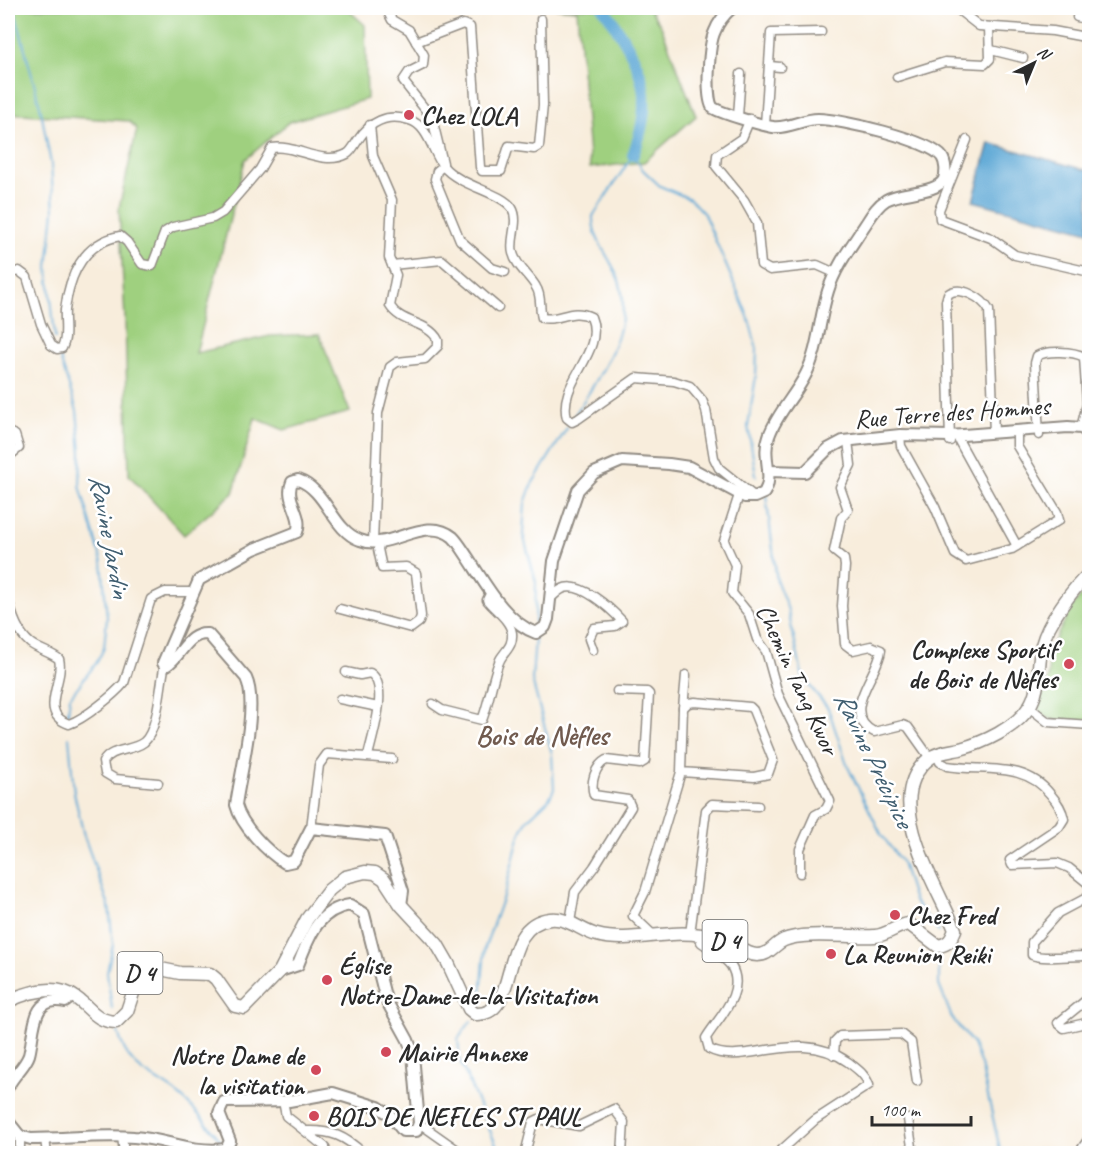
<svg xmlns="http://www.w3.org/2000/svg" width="1097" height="1161" viewBox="0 0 1097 1161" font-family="Caveat,sans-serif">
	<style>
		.green { fill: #9fd07f; stroke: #657e55; stroke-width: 1.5 }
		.water { fill: #5ea9d6; stroke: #446a80; stroke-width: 1.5 }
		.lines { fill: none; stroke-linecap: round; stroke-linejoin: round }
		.stream { stroke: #5ea9d6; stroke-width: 2 }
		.river { stroke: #5ea9d6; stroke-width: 12 }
		.minor-casing { stroke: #928c84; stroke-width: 11 }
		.tertiary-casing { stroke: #928c84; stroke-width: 14 }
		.primary-casing { stroke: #928c84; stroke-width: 15 }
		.minor { stroke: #fff; stroke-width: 8 }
		.tertiary { stroke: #fff; stroke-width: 10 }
		.primary { stroke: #fff; stroke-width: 12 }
		.poi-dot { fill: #d1495b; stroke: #fff; stroke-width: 2 }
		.labels { text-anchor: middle; stroke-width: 5; stroke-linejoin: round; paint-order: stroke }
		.shield { fill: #fff; stroke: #6b6b6b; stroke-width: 1.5 }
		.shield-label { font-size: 24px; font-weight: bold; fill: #2b2b2b }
		.poi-label { font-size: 26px; font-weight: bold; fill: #2b2b2b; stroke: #fff; text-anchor: start }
		.street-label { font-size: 26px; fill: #2b2b2b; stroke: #fff }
		.water-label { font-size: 27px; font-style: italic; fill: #3f5d6f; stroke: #fff }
		.quarter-label { font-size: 28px; font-weight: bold; fill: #715b4f; stroke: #fff }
	</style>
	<rect width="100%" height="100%" fill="#fff"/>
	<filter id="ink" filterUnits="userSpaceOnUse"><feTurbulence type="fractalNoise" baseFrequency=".0167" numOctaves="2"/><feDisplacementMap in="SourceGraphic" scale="12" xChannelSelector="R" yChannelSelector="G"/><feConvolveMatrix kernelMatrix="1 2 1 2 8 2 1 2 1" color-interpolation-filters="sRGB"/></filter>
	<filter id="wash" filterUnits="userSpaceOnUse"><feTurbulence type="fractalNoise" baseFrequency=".008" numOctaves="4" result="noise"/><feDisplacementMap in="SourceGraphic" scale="24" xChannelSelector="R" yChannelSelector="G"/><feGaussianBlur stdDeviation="1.35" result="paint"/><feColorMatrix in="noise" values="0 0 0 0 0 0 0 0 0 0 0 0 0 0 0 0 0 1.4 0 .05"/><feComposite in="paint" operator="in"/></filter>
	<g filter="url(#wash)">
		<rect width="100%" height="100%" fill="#f8eddc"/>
		<g class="green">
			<polygon points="8,8 346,8 365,25 367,99 289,122 245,160 196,353 270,336 319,334 350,412 284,430 255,418 233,493 184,535 129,475 125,319 119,208 137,129 129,121 8,113"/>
			<polygon points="556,8 649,8 661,26 696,116 644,162 590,168 577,10"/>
			<path d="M1089,588V722C1073,721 1045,726 1037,707L1048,678L1049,651L1073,605Z"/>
		</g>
		<polygon class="water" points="989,143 1089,171 1089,232 973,201"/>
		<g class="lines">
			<g class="stream">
				<polyline points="14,8 40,106 51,164 54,211 48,267 55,338"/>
				<polyline points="58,352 77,411 81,452 80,486 102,562 107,617 104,648 97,662 70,697 67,720"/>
				<path d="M575,415C601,372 640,322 615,271C606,252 592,237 593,216L633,155L643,170L660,186L690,199L704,214L748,316L757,349L756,376L748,426L756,476"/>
				<polyline points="766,495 777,582 787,607 803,678 828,708 847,765 881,834 902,863 914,901 939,932"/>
				<polyline points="535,624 536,582 523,534 525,503 532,484 567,428"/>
				<polyline points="69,737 74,793 84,836 109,906 113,945 107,972 112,1009"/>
				<polyline points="939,954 939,985 952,1018 973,1044 981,1065 1001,1154"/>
				<polyline points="480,1009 485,947 506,888 520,834 527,820 549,799 554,789 552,754 532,680 535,638"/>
				<polyline points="471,1021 458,1039 460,1061 500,1154"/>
				<path d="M118,1032C129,1074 154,1074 181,1097C195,1109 209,1126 221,1141"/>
			</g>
			<path class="river" d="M603,8C610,15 615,26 621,35C648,78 651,107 633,155"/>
		</g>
	</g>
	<g filter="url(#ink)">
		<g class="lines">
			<defs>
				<g id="minor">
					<polyline points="386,8 392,20 409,30 424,55 423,65 409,72 403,81 432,118 443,163"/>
					<polyline points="956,8 979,26 1053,31 1090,38"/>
					<polyline points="1077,17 1090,20"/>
					<polyline points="416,42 463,24 470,27 480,167 482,171 501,171 509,146 534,149 539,146 543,105 541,19"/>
					<polyline points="991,50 1023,58"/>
					<polyline points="770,66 780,67"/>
					<polyline points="897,77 945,62 985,64 990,59 989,27"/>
					<polyline points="738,116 741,74"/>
					<polyline points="750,119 742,138 717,155 716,166 744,200 757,223 761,265 770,270 817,265 835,273"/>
					<path d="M370,125L373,156L392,200L389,258L396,275L390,306C401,324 428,321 438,340V346L425,359L397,362L390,367L378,413L373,543"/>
					<polyline points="765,125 771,33 821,32"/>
					<polyline points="967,140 939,210 940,219 991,238 1015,255 1090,272"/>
					<polyline points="443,166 437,171 435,179 460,240 492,268 505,272"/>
					<polyline points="392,265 442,260 498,308"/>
					<path d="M8,274L19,271L27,277L41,324L51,345L57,349L62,348C68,337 64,322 65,310C69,276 83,243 120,236L127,242L142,264L152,266L165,232L173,227L213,218L223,212L260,169L272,148C296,144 322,167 347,154C352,151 355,144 358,140C370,122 387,113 409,120C428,125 432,151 443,166C459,186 501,192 512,208C520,221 509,240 513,253C516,266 530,276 536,287C542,296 539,307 542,318C559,322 571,307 591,317C606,352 557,382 567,418L572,422L578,419L636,378L674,381L690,386L702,400L706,410L714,458L719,468L755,497"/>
					<polyline points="8,432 15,435 19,448 8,457"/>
					<polyline points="900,435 901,446 935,507 955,554 966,561 1012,549 1059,520 1057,512 1017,446 1017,437"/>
					<path d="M1039,435L1035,363L1037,356C1047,350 1073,351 1084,357L1087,404L1081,428"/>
					<path d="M848,441L851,465L840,487L848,510L841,518L834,551L844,559L845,566L842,606L845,644L853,650L871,646L881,650C879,674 838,713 874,732L903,725L908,727L930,758"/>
					<path d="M950,441L946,301L948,294C961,285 982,298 989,310L994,433"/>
					<polyline points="959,441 1017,546"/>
					<polyline points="739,495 724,541 735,565 732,593 749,614 757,639 766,651 778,694 830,801 826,809 815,815 800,849 800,873"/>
					<path d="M8,597C11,613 17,632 30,643C39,650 50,652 59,659C65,681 37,713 69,724C84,719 114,695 124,683L151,599L165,592H192"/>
					<path d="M551,598C554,595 558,591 562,589C580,580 611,609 622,621L615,626L594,628L589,639L593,650"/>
					<polyline points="340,609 411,628 419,622 421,616 416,573 406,567 382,568 378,549 380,541"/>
					<path d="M346,672L360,675L370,673C390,685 372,737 368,756"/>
					<polyline points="340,699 378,707"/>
					<path d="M433,704L442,710L482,720C489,704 494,669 501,658C507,649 513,645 512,633C510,620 495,610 487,600L491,592"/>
					<polyline points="1029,707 1048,722 1090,725"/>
					<polyline points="683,708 686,675"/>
					<path d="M937,755L940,762L947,766C984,772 1025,761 1051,795C1058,803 1062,809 1064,819L1059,827L1010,860L1012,865L1057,863L1069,868L1090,885"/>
					<path d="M158,783L115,779L105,773L103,762C112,747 131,752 144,742C159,729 160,683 165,664"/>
					<polyline points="311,828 319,765 327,754 392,759"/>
					<path d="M1090,896L1058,913L1032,942V955C1044,960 1074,955 1090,956"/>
					<path d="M570,922L575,892L594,867L631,807L628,800L594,795C590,783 595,766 606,760L640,764L645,761L649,694L647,692L617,691"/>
					<polyline points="652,934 633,916 645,892 681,772 683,708 688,703 695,702 750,707 753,710 773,760 768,774 754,777 681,772"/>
					<polyline points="690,934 706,810 712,804 758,806"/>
					<path d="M701,935V942C710,949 725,957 731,966C747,992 718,1018 706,1038L709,1049C744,1068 797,1026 848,1062C857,1069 865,1074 869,1085L815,1120L777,1154"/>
					<polyline points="1090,997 1058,1023 1064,1028 1090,1022"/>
					<polyline points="834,1055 835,1041 840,1036 901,1034 911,1042 917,1081"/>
					<polyline points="283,1101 286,1116 325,1147 326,1154"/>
					<polyline points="908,1119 913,1154"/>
					<polyline points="419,1123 463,1154"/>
					<path d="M306,1131C331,1130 345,1136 364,1154"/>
					<polyline points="122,1136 124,1154"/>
					<polyline points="45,1139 47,1154"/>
					<polyline points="20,1154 20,1136"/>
					<polyline points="525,1154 533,1122 539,1119 579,1126 614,1109 624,1122 622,1154"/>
					<polyline points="1078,1154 1090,1137"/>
				</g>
				<g id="tertiary">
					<polyline points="768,471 805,472 828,449 843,441 900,435 950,436 1068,427 1081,428 1090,434"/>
					<path d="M401,905L403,891L385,836L311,828L294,861L285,863C267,852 241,825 236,805C240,774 259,705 246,678L208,634C188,632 182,655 167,665L163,663L199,580L254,549L297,532C304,515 284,500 292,482L298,480C327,490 332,530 360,540C389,552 425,514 453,537C459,543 464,552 469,559C486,585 506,622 536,633L545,627L548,619L554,561L578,490L594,473L622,461L669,464L689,467L745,497H755L764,493C775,475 761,457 769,436C777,413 795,396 806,374C819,348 819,319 828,291C835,268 850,248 863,228C870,218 876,206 886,200C901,191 937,194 944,179C946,173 946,163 942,157C930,140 840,119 818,119C802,119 788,129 773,127C761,125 724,114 713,108C705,98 709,43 715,31C718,23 725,14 732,8"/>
					<path d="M8,1087C13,1075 25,1067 29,1055C35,1033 30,994 65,1002L73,996"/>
					<path d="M8,1121L20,1136L31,1139C65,1139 99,1134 134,1137C167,1139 189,1153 226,1149L230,1141L219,1113L224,1102L289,1101L333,1093L378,1107L389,1114L403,1131H416L419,1123L413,1054L408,1040L386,1000L364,914L350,905C317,910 309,938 298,965L280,971"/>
				</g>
				<path id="primary" d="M8,1001C28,992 56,983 76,998C91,1008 95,1021 116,1022L127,1011L140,972L151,967L180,973L210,974L216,979L235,1006L244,1008L280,971L307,919L329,890L345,877L365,872L375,873L384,879L401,905L437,944L448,963L469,1009L475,1014C522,1017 496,925 550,919C569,917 580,931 597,935C630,944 667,929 701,935C712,936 723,939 732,943C741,948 747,955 757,955C770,955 773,945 784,940C804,931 853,938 875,936C888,935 897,925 909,924L938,946C949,944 951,940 955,930C938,886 878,797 930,758C938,752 950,751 960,749C983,743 1016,728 1029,707C1041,689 1037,665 1042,645C1048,622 1072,589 1090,573"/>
			</defs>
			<use href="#minor" class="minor-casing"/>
			<use href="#tertiary" class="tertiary-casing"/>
			<use href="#primary" class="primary-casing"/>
			<use href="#minor" class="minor"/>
			<use href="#tertiary" class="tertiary"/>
			<use href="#primary" class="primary"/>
		</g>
	</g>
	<g class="poi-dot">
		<circle cx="409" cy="115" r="6"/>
		<circle cx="1069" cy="664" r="6"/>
		<circle cx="895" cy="915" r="6"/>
		<circle cx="831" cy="954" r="6"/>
		<circle cx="327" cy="980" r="6"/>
		<circle cx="386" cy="1052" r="6"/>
		<circle cx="316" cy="1070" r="6"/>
		<circle cx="314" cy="1116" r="6"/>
	</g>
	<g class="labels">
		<g class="shield">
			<rect x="702.5" y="920" width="45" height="42" rx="4.5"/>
			<rect x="117.5" y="952" width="45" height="42" rx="4.5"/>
		</g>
		<g class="shield-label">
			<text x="725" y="949">D 4</text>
			<text x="140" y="981">D 4</text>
		</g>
		<g class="poi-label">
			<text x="421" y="124">Chez LOLA</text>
			<text x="1057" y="658" text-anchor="end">Complexe Sportif<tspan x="1057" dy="30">de Bois de Nèfles</tspan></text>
			<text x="907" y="924">Chez Fred</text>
			<text x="843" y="963">La Reunion Reiki</text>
			<text x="339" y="974">Église<tspan x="339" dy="30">Notre-Dame-de-la-Visitation</tspan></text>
			<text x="398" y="1061">Mairie Annexe</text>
			<text x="304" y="1064" text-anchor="end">Notre Dame de<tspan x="304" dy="30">la visitation</tspan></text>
			<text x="326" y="1125">BOIS DE NEFLES ST PAUL</text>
		</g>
		<g class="street-label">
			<text transform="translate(952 412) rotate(-4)" y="9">Rue Terre des Hommes</text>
			<text transform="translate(798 679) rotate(65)" y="9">Chemin Tang Kwor</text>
		</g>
		<g class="water-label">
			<text transform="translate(110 536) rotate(79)" y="9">Ravine Jardin</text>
			<text transform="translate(874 759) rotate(64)" y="9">Ravine Précipice</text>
		</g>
		<g class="quarter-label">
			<text x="542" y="745">Bois de Nèfles</text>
		</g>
	</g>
	<rect width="1097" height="1161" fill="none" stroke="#fff" stroke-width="30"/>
	<g transform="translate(1034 63) rotate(43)" stroke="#ffffff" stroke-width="4.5" paint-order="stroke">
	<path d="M0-4.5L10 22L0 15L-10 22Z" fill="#2b2b2b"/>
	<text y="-9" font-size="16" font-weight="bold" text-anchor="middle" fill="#2b2b2b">N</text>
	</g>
	<path d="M872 1116v9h99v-9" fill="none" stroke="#2b2b2b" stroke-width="3"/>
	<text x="881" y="1116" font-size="18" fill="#2b2b2b" stroke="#ffffff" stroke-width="4.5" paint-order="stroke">100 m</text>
</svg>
